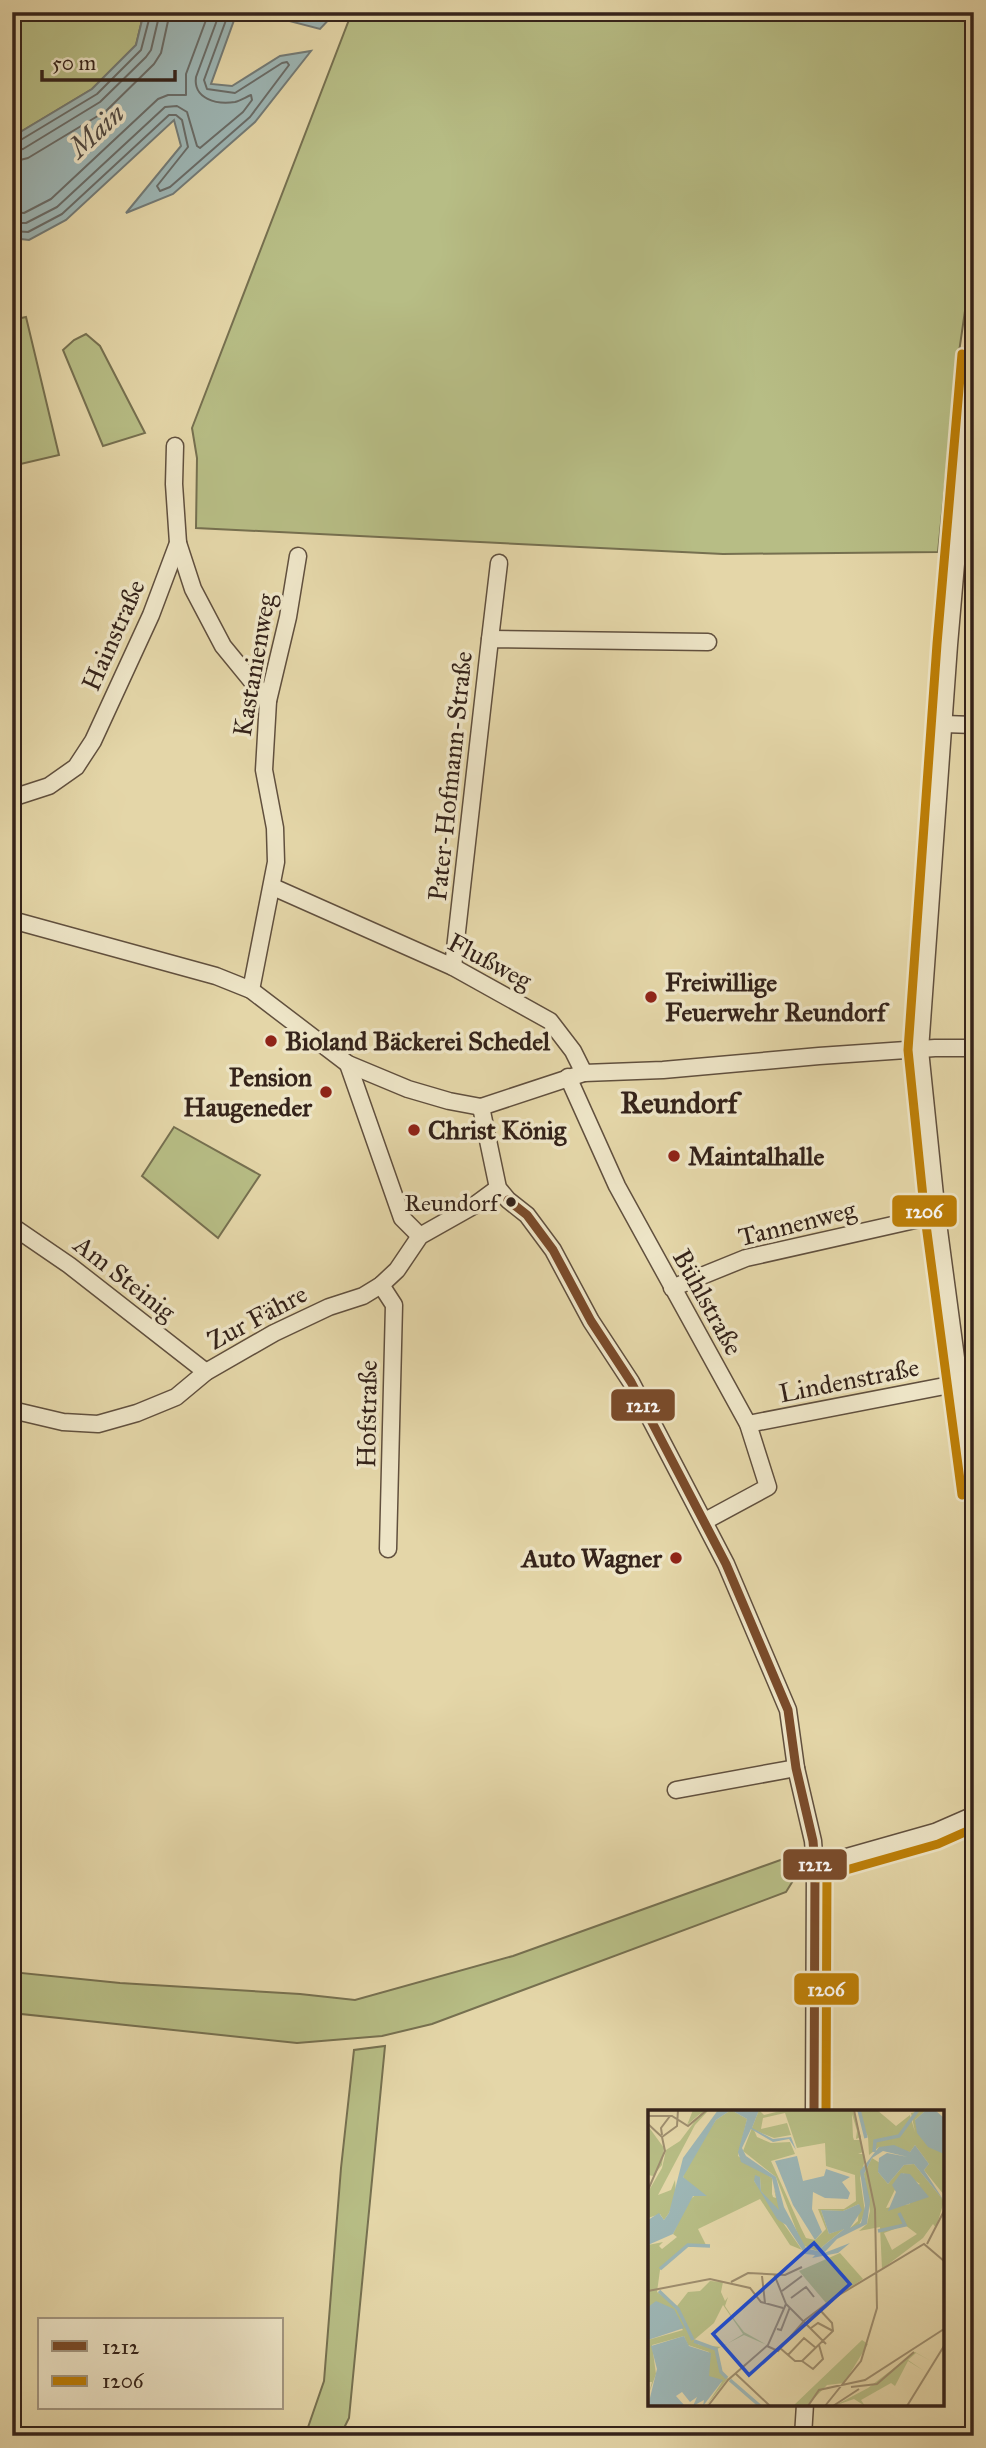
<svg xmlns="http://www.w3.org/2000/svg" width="986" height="2448" viewBox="0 0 986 2448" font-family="'IM FELL Great Primer',serif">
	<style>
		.green { fill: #b7bd85; stroke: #767050; stroke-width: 2 }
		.water { fill: #9db6b5; stroke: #737b77; stroke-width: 2 }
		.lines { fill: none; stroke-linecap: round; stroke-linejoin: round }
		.shore { stroke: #696c68; stroke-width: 2 }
		.minor-casing { stroke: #61503e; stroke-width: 19 }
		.minor { stroke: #ede4c6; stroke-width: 16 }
		.bus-1-casing { stroke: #ede4c6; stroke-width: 14 }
		.bus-2-casing { stroke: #ede4c6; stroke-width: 14 }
		.bus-1 { stroke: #7a4b2a; stroke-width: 9 }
		.bus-2 { stroke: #bd7f08; stroke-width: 9 }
		.poi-dot { fill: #8f2418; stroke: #ede4c6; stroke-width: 2.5 }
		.bus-dot { fill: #35231a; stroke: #ede4c6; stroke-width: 2.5 }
		.labels { text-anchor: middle; stroke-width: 7; stroke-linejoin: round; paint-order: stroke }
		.bus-label { font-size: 24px; fill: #35231a; stroke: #ede4c6; text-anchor: end }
		.street-label { font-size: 26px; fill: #35231a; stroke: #ede4c6 }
		.poi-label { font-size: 26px; font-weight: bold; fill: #35231a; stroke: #ede4c6; text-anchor: start }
		.water-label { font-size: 28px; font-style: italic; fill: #4f4841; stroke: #ede4c6 }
		.quarter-label { font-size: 30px; font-weight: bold; fill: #35231a; stroke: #ede4c6 }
		.inset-river { fill: none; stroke: #9db6b5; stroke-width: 3.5 }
		.inset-road { fill: none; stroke: #9e8e6f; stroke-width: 2 }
		.view { fill: #1d4ed8; fill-opacity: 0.15; stroke: #1d4ed8; stroke-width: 3.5 }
		.inset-edge { fill: none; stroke: #35231a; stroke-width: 3.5 }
		.line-badge { stroke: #ede4c6; stroke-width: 2.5 }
		.badge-label { font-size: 19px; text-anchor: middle; font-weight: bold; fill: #fff }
	</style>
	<rect width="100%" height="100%" fill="#e4d6a8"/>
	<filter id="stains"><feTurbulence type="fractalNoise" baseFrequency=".00286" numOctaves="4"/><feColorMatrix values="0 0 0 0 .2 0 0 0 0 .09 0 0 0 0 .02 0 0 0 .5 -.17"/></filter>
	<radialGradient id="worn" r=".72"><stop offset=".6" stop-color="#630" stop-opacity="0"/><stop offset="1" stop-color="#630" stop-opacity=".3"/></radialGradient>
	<g class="green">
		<polygon points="12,12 144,12 136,45 92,89 12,137"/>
		<polygon points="352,12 974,12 974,249 958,359 938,552 723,554 196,528 197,458 192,428"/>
		<polygon points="26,317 59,455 12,466 12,320"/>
		<polygon points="86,334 100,346 145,433 103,446 63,350 74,340"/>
		<polygon points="174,1127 260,1175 218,1238 142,1176"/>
		<polygon points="797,1854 799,1871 786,1892 432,2024 382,2036 297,2043 12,2013 12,1972 120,1983 300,1994 355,2000 513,1956"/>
		<polygon points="385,2046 349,2418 340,2436 305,2436 324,2381 341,2168 354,2050"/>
	</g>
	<g class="water">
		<polygon points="144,12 237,12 211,84 232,86 280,56 311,51 255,122 173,194 126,213 181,146 174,120 66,220 29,240 12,238 12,137 92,89 136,45"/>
		<polygon points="265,12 336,12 320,29 266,15"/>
	</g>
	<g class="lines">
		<g class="shore">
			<polyline points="12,142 19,141 97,94 141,50 151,12"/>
			<polyline points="12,151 23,149 100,102 146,57 151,50 160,12"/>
			<polyline points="12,162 28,158 106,111 154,64 161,53 170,12"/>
			<polyline points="12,212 24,213 51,199 158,99 168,95 186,95 186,74 209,12"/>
			<path d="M12,223H26L57,207L165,107L177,106L187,112L197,146L200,148L243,112L252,100L251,95C246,97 240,101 235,102C217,105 193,99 196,77L220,12"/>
			<polyline points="12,231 28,232 62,214 169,115 176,115 182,120 188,147 157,186 160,191 170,187 250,117 289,65 287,62 282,63 235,93 207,89 204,80 229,12"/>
		</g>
		<defs>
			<g id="minor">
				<polyline points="974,355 949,645 920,1050 937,1215 974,1493"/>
				<polyline points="178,543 193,589 223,646 268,701"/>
				<polyline points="490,639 499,563"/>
				<polyline points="944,724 974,725"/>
				<polyline points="12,798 49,786 76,767 93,741 151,615 178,543 174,484 175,446"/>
				<polyline points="273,887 453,967 550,1021 573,1051 584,1073"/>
				<polyline points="12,920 216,976 251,990 348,1064 408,1089 449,1101 481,1107 584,1073 663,1070 819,1056 935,1048 974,1048"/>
				<polyline points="453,967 490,639 708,642"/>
				<polyline points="251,990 276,862 275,828 264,770 268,701 288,617 298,556"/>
				<polyline points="348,1064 402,1218 420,1236"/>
				<polyline points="568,1077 617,1186 748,1424 768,1487 705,1521"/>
				<polyline points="481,1107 498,1188 508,1200 527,1215 553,1250 591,1321 631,1382 726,1564 788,1710 796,1768 813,1841 815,1866 814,2112"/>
				<polyline points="12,1226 69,1265 206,1372"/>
				<polyline points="381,1285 394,1305 388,1549"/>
				<polyline points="672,1288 746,1258 937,1215"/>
				<polyline points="12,1410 63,1422 98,1424 137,1413 176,1397 206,1372 274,1333 329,1307 363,1296 381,1285 397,1270 420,1236 475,1205 498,1188"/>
				<polyline points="748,1424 960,1383"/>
				<polyline points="676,1790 796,1768"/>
				<polyline points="815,1866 935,1832 974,1815"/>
				<polyline points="803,2436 805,2404"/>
			</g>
		</defs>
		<use href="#minor" class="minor-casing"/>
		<use href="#minor" class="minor"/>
		<defs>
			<polyline id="bus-1" points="508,1200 527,1215 553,1250 591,1321 631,1382 726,1564 788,1710 796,1768 813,1841 815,1866 814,2112"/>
			<g id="bus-2">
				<polyline points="962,354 937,644 908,1050 925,1217 962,1495"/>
				<polyline points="818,1878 938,1844 974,1828"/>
				<polyline points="826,2112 827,1866"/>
			</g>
		</defs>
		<use href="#bus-1" class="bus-1-casing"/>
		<use href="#bus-2" class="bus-2-casing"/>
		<use href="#bus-1" class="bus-1"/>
		<use href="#bus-2" class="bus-2"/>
	</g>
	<g class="poi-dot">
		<circle cx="651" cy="997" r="7"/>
		<circle cx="271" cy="1041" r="7"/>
		<circle cx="326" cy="1092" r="7"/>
		<circle cx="414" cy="1130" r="7"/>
		<circle cx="674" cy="1156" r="7"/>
		<circle cx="676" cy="1558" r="7"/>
	</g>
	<circle class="bus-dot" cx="511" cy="1202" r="6"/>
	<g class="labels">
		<g class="bus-label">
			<text x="498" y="1211">Reundorf</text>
		</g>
		<g class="street-label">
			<text transform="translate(113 635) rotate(-66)" y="9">Hainstraße</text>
			<text transform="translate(254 665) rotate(-80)" y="9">Kastanienweg</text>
			<text transform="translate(450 776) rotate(-84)" y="9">Pater-Hofmann-Straße</text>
			<text transform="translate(490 961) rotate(28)" y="9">Flußweg</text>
			<text transform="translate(797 1223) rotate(-14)" y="9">Tannenweg</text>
			<text transform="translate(125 1278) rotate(38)" y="9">Am Steinig</text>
			<text transform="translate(708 1302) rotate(61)" y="9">Bühlstraße</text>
			<text transform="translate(257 1317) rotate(-28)" y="9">Zur Fähre</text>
			<text transform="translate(849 1380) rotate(-11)" y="9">Lindenstraße</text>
			<text transform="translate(367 1414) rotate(-89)" y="9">Hofstraße</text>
		</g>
		<g class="poi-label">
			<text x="665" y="991">Freiwillige<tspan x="665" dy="30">Feuerwehr Reundorf</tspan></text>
			<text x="285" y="1050">Bioland Bäckerei Schedel</text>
			<text x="312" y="1086" text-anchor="end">Pension<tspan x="312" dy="30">Haugeneder</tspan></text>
			<text x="428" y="1139">Christ König</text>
			<text x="688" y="1165">Maintalhalle</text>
			<text x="662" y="1567" text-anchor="end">Auto Wagner</text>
		</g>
		<g class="water-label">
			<text transform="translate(96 130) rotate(-42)" y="10">Main</text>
		</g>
		<g class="quarter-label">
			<text x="679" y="1113">Reundorf</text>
		</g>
	</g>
	<g transform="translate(648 2110)">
		<rect width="296" height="296" fill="#e4d6a8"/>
		<path d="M45,0L60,1L47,15L10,85L23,80L27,70L28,86L21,103L16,110L12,104L0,108V82L14,58L18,40L32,31L53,3L39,15ZM83,0L99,9L90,46L124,68V84L125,87L128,88L126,79L137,111L113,81L112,67L106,71L154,140L142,135L112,89L50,119L58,135L39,136L12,160L9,182L29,196L40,182L52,181L62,171L75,172L73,182L77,191L80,187L77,196L83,205L96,222L119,235L96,225L69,239L73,261L80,268L58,296L74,272L69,275V269L61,267V242L40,235L36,226L4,235L8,264L0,286L4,272H0V230L35,220L12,193L0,197V135L15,132L11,136L14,139L29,127L25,124L41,90L49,84L35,67L41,51L68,10ZM75,195L95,224L74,237L51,235L46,230L66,213ZM111,0L116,5L136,0H205L213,27L208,29L209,21L204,4L205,27L206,30H213L215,42L210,44H216L217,50L212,68L217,102L211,115L201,119L210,111L211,94L195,101L173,100L181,124L197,118L169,141L154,135L128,67L95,41ZM137,3L149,38L177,33L178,56L207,65L208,91L196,99H170L178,119L167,130L158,128L153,118L123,51L147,44L142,32L123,33L109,27L106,20L126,28L143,25L139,13L113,19L115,8ZM209,0H229L248,16L262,5L267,22L263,3L278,0L267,10L296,44V85L276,60L281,54L267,35L262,42L231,37L221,45L220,27ZM0,16L16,38L14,55L5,66L0,65ZM224,48L232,53L230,62L240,74L256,55L266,54L296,91L288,118L285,114L275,128L234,159L232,117L211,121L219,114L222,101L216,64ZM255,63L272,74L259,78L262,94L238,98ZM257,115L269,124L244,140L236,123ZM192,143L215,169L178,193L151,161ZM214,230L220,234L196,273L179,275L159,296H145ZM267,242L283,251L268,243L260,250L276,261L260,251L247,276L243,273L213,290L217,296L206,289L186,296L220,278Z" fill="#b7bd85" fill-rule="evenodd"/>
		<path d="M70,0H111L104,18L125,29L143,27L148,40L141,29L125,32L103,19L94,38L98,46L128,67L136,97L158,138L169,141L196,119L181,124L173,100L195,101L211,94L214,100L202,118L213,113L217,96L212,61L231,37L246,35L262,42L267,35L281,54L276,60L296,91L266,54L256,55L240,74L230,62L231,48L239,43L260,47L235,41L224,48L216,64L222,91L219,114L189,129L176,143L202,133L190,143L164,148L167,145L157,144L138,115L129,109L106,71L107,65L112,67L113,81L131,100L124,68L93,52L90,42L99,9L83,0L68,10L35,67L59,86H45L25,124L0,135V110L11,103L16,110L21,103L35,48ZM278,0H287L296,8V44L280,37L269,23L267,10ZM149,46L155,71L176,66L178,59L202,67L194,72L202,83L200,89L177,88L165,82L164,99L174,122L167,130L145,95L127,51ZM253,63L262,64L281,87L240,101L248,82L244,75ZM8,191L26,199L36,218L0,230V197ZM36,226L41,236L63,243L61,266L75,270L55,296L56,290L45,296L49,287L42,292L34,282L28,286L37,296H0L9,259L3,236Z" fill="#9db6b5"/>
		<path class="inset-river" d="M211,0L218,28M226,42L227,31L251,26L270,0M230,121L257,115L251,103M12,159L40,135L62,136M11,181L30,199L45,230M46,231L68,239L73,262L79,268M82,270L112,296"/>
		<path class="inset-road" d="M0,6H24L40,16L59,0M0,14L14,27L17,41L0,80M14,25L13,18L22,6M14,27L29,16L30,0M279,134L296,101M126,164L138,194L178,234M114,166L117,193M83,172L100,163L137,165L154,157M0,181L62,169L102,178L113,192L135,198M134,181L154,166M143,188L158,177L166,187M163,218L170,213L185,221M129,219L133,220L142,197M119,236L130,241L157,210L186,188L276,134L296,151M132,238L147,251H154M140,245L156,228L168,238M154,251L185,221L184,213L171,199M154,251L165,259L175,249L171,235M88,264L122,296M203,277L229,274L266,242M60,296L80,270L120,235L138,194M160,296L171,280L217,270L296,219M177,296L213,251L229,198L227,99L206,0M185,296L211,279M259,296L296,236"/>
		<path class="view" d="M166,133L202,174L101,265L65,224Z"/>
		<rect width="296" height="296" class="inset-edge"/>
	</g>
	<g class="line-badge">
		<rect x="891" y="1194" width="67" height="34" rx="7" fill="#bd7f08"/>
		<rect x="610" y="1388" width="66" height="34" rx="7" fill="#7a4b2a"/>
		<rect x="782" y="1848" width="66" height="33" rx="7" fill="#7a4b2a"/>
		<rect x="793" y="1972" width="67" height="34" rx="7" fill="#bd7f08"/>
	</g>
	<g class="badge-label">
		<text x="924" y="1218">1206</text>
		<text x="643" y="1412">1212</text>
		<text x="815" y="1871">1212</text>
		<text x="826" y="1996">1206</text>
	</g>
	<rect width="986" height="2448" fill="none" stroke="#e4d6a8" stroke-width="42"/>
	<rect x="14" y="14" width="958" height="2420" fill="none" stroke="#35231a" stroke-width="3.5"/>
	<rect x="21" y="21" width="944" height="2406" fill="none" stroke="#35231a" stroke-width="2"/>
	<rect x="38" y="2318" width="245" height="91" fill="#ede4c6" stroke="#a39781" stroke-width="2"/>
	<rect x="52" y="2341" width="35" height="10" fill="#7a4b2a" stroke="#a39781" stroke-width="2"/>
	<text x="102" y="2354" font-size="21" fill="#35231a">1212</text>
	<rect x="52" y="2376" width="35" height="10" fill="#bd7f08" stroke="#a39781" stroke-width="2"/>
	<text x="102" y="2388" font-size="21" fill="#35231a">1206</text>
	<path d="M42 70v10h133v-10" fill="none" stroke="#35231a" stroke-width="3.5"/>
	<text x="52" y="70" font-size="21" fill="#35231a" stroke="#ede4c6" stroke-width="5" paint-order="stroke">50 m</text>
	<rect width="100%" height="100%" filter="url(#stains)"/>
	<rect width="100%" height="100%" fill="url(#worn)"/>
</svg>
